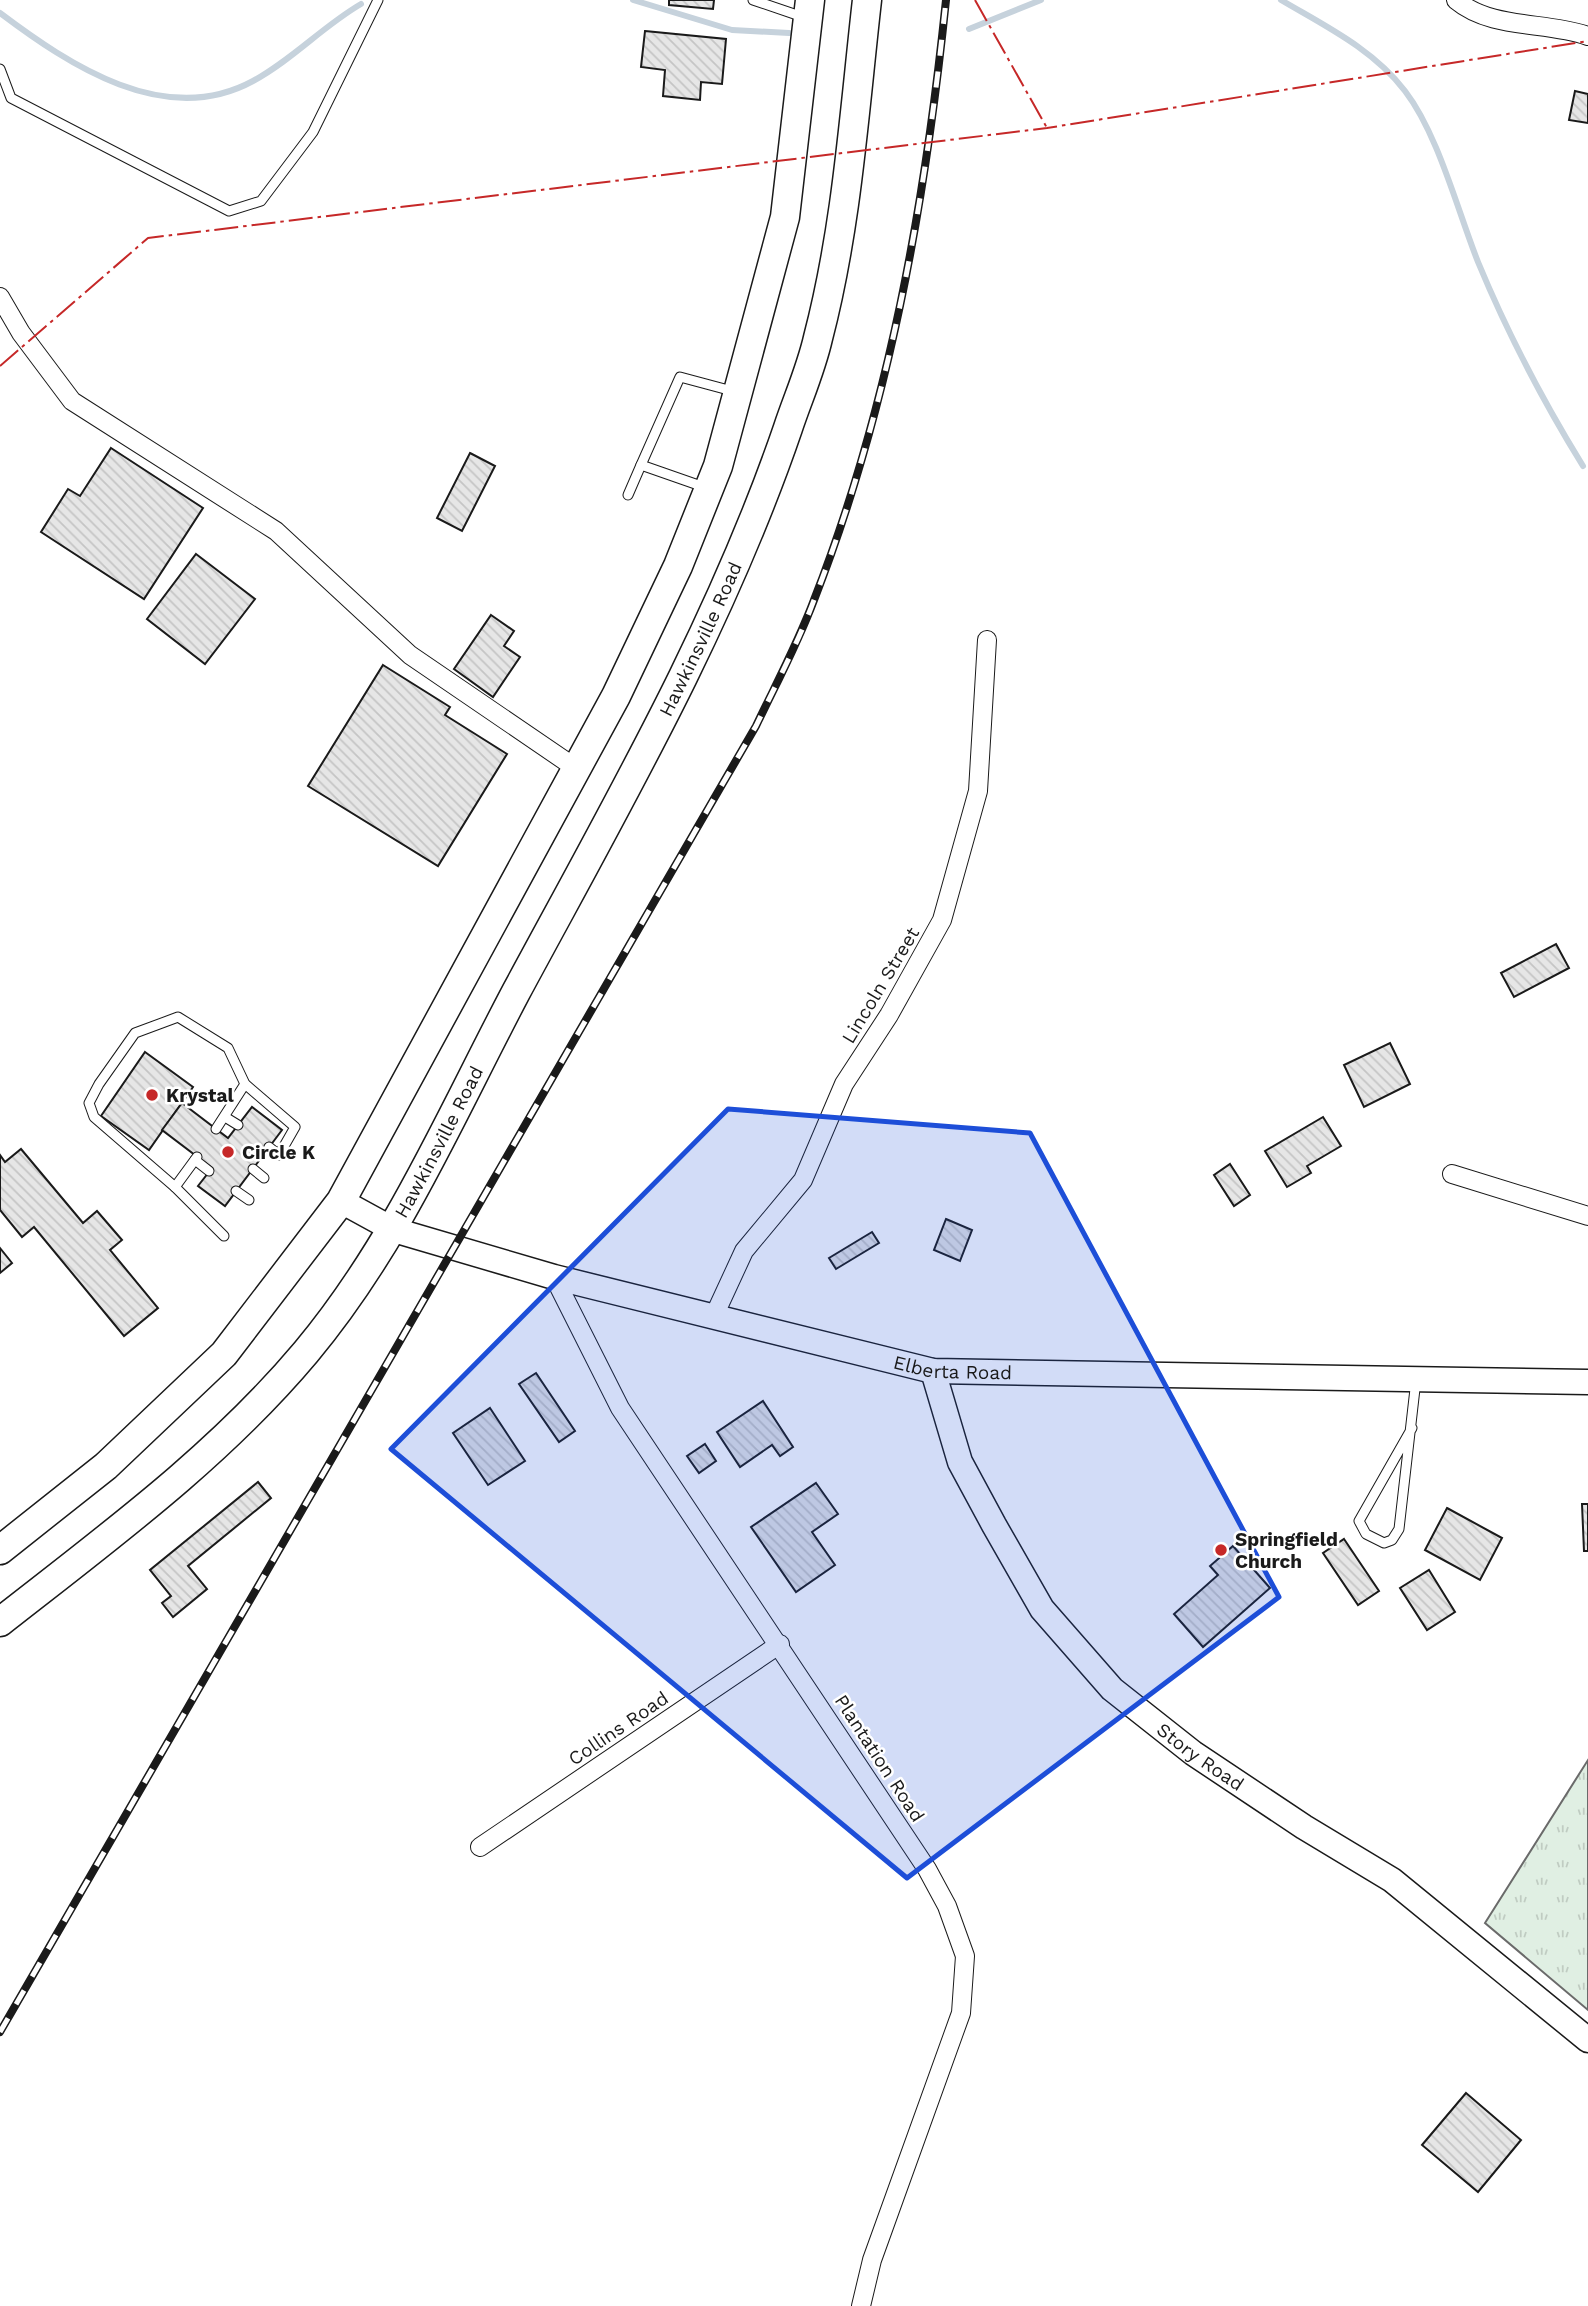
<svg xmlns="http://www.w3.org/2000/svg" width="1588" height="2306" viewBox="0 0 1588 2306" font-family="'Work Sans',sans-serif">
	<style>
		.grass { fill: url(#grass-tufts); stroke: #6a6a6a; stroke-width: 2 }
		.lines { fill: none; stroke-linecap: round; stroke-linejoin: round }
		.stream { stroke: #c6d2dc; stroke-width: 6 }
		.building { fill: url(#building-back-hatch); stroke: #1a1a1a; stroke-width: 2 }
		.lane-casing { stroke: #1a1a1a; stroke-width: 11 }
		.street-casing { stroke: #1a1a1a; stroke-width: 20 }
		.secondary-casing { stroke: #1a1a1a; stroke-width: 27 }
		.primary-casing { stroke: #1a1a1a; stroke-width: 31 }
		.lane { stroke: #fff; stroke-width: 9 }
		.street { stroke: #fff; stroke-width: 18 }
		.secondary { stroke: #fff; stroke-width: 24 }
		.primary { stroke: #fff; stroke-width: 28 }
		.rail-casing { stroke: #1a1a1a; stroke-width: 8 }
		.rail { stroke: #fff; stroke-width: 5; stroke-dasharray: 16; stroke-linecap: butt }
		.power { stroke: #c62828; stroke-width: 2; stroke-dasharray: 24 5 3.5 5; stroke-linecap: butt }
		.marked { fill: #1d4ed8; fill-opacity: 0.2; stroke: #1d4ed8; stroke-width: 5; stroke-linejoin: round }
		.poi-dot { fill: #c62828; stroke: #fff; stroke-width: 2.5 }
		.labels { text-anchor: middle; stroke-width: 5; stroke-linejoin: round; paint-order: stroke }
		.street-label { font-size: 19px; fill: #1a1a1a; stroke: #fff }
		.poi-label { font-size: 19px; font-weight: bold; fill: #1a1a1a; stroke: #fff; text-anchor: start }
	</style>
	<defs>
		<pattern id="grass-tufts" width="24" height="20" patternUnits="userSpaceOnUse" patternTransform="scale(1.75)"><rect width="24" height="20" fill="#e0efe3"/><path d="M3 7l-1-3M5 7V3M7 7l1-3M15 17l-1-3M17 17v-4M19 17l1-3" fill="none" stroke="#c0ccc2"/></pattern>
		<pattern id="building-back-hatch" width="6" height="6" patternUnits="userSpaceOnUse" patternTransform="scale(1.75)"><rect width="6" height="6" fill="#e6e6e6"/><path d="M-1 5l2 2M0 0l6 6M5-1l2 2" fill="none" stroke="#c5c5c5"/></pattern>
	</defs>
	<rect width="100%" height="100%" fill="#fff"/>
	<polygon class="grass" points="1588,1760 1588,2010 1485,1923"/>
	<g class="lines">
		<g class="stream">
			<polyline points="633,0 732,30 789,33"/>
			<path d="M1281,0C1325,26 1373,49 1405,91C1438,134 1457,209 1478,262C1507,332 1543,401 1583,466"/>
			<path d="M0,13C69,65 165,129 253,81C292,60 323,26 361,4"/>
			<polyline points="969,29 1041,0"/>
		</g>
	</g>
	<g class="building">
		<polygon points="669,0 714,0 713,9 669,5"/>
		<polygon points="645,31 726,39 722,84 701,82 700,100 663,96 665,70 641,67"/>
		<polygon points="1575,91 1588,94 1588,123 1569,120"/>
		<polygon points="111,448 203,508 144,599 41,532 68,489 80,496"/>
		<polygon points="470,453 495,466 462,531 437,518"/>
		<polygon points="196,554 255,599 205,664 147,619"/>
		<polygon points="491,615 514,631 504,646 520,657 493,697 454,669"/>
		<polygon points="383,665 450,707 445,715 507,754 438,866 308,786"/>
		<polygon points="1556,944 1569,968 1514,997 1501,973"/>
		<polygon points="1390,1043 1410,1084 1364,1107 1344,1065"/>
		<polygon points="145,1052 193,1087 149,1150 101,1116"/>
		<polygon points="182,1103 228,1138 252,1107 282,1130 225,1206 198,1186 212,1168 162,1130"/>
		<polygon points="1323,1117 1341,1146 1307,1166 1311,1173 1287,1187 1265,1151"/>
		<polygon points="21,1149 83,1223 97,1211 122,1240 110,1250 158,1308 124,1336 34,1227 22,1237 0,1210 0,1155 5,1162"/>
		<polygon points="1230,1164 1250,1195 1234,1206 1214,1175"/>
		<polygon points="946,1219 972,1230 960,1261 934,1250"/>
		<polygon points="872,1232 879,1243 836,1269 829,1258"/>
		<polygon points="0,1248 12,1263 0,1273"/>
		<polygon points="536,1373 575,1431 559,1442 519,1384"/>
		<polygon points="763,1401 793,1447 780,1456 772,1445 740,1467 717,1432"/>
		<polygon points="490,1408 525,1461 488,1485 453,1433"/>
		<polygon points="705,1444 716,1461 699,1473 687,1456"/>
		<polygon points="258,1482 271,1498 188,1566 207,1589 173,1617 162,1603 171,1596 150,1570"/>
		<polygon points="816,1483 838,1514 812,1532 835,1565 796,1592 751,1527"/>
		<polygon points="1582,1504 1588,1504 1588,1551 1584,1551"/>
		<polygon points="1447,1508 1502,1538 1480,1580 1425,1550"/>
		<polygon points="1344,1539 1379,1591 1358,1605 1323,1553"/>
		<polygon points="1233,1546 1270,1588 1203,1647 1174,1614 1218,1575 1210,1566"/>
		<polygon points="1429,1570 1455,1612 1427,1630 1400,1588"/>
		<polygon points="1466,2093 1521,2140 1478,2192 1422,2145"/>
	</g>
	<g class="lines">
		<defs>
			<g id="lane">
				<polyline points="753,0 803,17"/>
				<polyline points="0,69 11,98 229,211 261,201 313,132 378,0"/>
				<polyline points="704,487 641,465 680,377 736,392"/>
				<polyline points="628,495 641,465"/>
				<polyline points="225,1117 238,1125"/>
				<polyline points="216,1129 245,1084"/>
				<polyline points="195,1160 209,1171"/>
				<polyline points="253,1169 264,1178"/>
				<polyline points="175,1187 197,1157"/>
				<polyline points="236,1191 249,1200"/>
				<polyline points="224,1236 175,1187 94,1117 89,1103 99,1084 135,1033 178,1017 228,1048 245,1084 295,1127 279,1155 269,1147"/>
				<polyline points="1412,1428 1359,1521 1366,1534 1384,1543 1392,1540 1399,1529 1416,1380"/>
			</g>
			<g id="street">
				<path d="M1456,0C1492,30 1546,21 1588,36"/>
				<polyline points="0,297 21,333 72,401 276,531 410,655 577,769"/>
				<polyline points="1452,1174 1588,1216"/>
				<polyline points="554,1277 620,1408 927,1869 947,1906 965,1956 961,2013 872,2260 861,2306"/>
				<polyline points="714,1316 744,1251 803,1180 844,1084 889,1015 942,920 978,791 987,640"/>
				<polyline points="480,1847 780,1644"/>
			</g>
			<g id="secondary">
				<path id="s1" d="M341,1201L394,1230L554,1277L933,1371L1588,1382"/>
				<path id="s2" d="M933,1371L960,1462L994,1525L1042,1609L1112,1689L1193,1753L1304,1827L1392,1880L1588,2040"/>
			</g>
			<g id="primary">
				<polyline points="0,1550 106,1466 224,1354 341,1201 616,696 678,566 718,466 785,217 810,0"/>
				<path id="s3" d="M0,1622C107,1538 218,1457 306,1352C397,1243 450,1117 516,992C615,808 720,627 788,428C798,398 811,369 818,338C847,227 854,114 867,0"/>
			</g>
		</defs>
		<use href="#lane" class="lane-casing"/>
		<use href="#street" class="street-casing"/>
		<use href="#secondary" class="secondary-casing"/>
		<use href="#primary" class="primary-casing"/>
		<use href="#lane" class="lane"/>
		<use href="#street" class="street"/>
		<use href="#secondary" class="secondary"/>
		<use href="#primary" class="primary"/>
		<defs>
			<path id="rail" d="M0,2032L756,726C776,684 798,643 814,600C889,408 925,204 946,0"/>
		</defs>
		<use href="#rail" class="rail-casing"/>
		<use href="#rail" class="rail"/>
		<g class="power">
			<polyline points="975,0 1047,128"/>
			<polyline points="0,366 148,238 1047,128 1588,41"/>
		</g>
	</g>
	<path class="marked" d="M728,1109L1030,1133L1279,1597L907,1878L391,1449Z"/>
	<g class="poi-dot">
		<circle cx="152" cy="1095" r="7"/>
		<circle cx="228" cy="1152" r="7"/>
		<circle cx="1221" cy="1550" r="7"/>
	</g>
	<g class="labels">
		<g class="street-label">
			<text dy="7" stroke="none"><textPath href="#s3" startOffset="1225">Hawkinsville Road</textPath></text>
			<text transform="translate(880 985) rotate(-59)" y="7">Lincoln Street</text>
			<text dy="7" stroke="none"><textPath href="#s3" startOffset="658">Hawkinsville Road</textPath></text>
			<text dy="7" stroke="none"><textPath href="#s1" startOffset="637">Elberta Road</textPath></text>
			<text transform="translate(618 1728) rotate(-34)" y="7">Collins Road</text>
			<text dy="7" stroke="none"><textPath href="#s2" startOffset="481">Story Road</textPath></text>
			<text transform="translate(880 1758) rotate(57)" y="7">Plantation Road</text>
		</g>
		<g class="poi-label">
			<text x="166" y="1102">Krystal</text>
			<text x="242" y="1159">Circle K</text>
			<text x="1235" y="1546">Springfield<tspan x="1235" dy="22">Church</tspan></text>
		</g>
	</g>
</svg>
